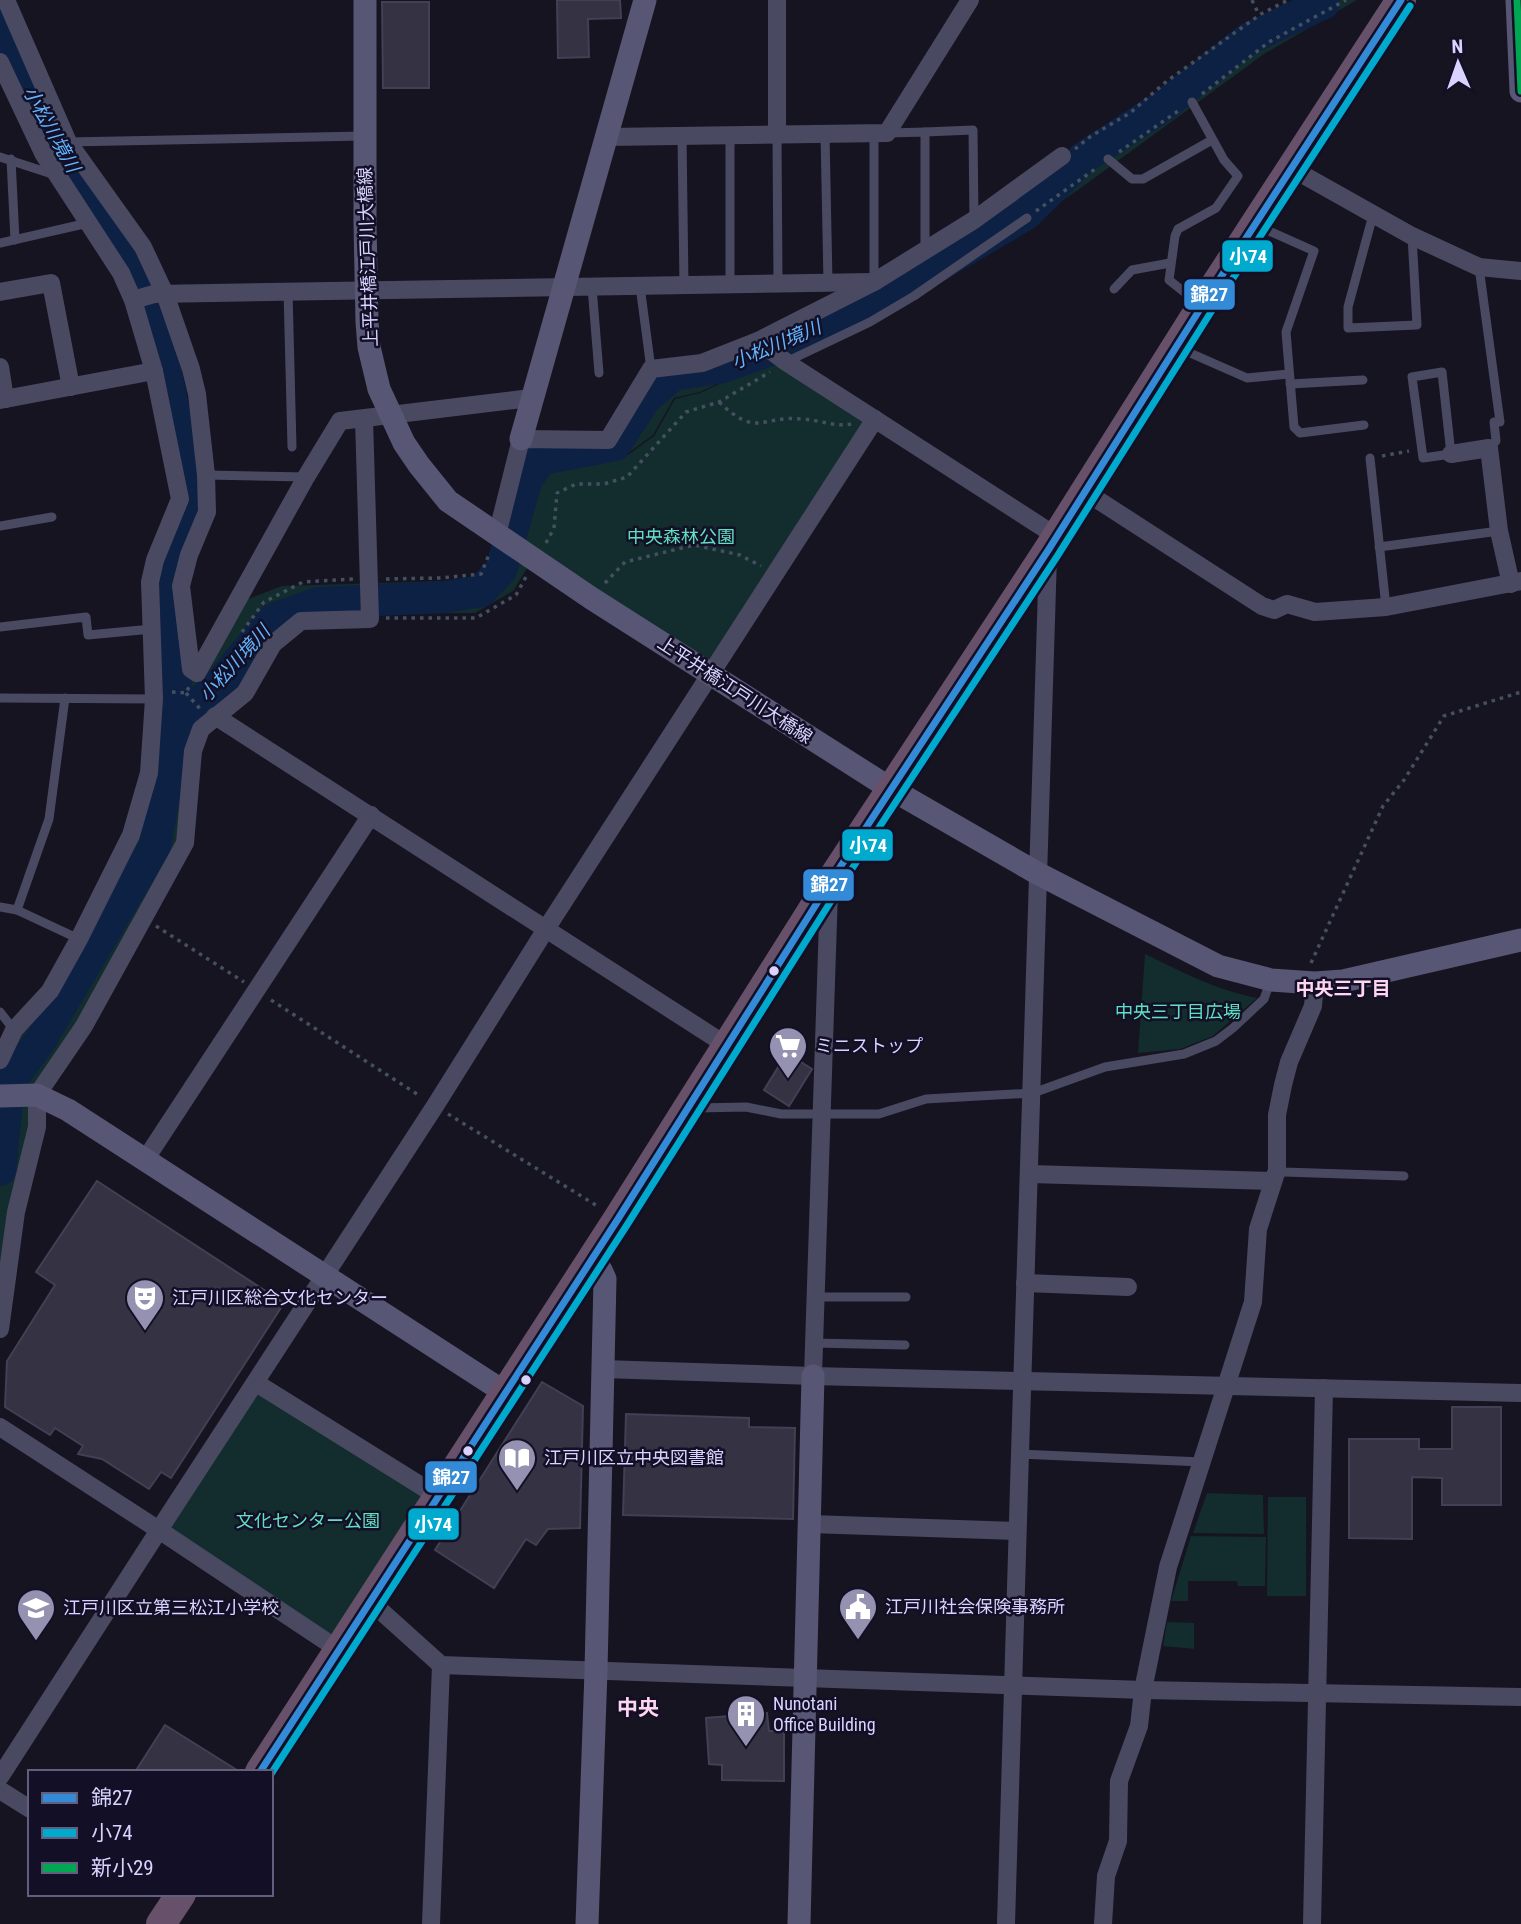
<svg xmlns="http://www.w3.org/2000/svg" width="1521" height="1924" viewBox="0 0 1521 1924" font-family="'Roboto Condensed','Noto Sans JP',sans-serif">
	<style>
		.green { fill: #132c2d }
		.lines { fill: none; stroke-linecap: round; stroke-linejoin: round }
		.river { stroke: #0d2144; stroke-width: 32 }
		.building { fill: #343243; stroke: #433f54; stroke-width: 2 }
		.path { stroke: #44505f; stroke-width: 3.5; stroke-dasharray: 3.5 5; stroke-linecap: butt }
		.lane { stroke: #4a4962; stroke-width: 9 }
		.street { stroke: #4a4962; stroke-width: 18 }
		.secondary { stroke: #575674; stroke-width: 23 }
		.highway { stroke: #67516a; stroke-width: 30 }
		.bus-1-casing { stroke: #130f26; stroke-width: 12 }
		.bus-2-casing { stroke: #130f26; stroke-width: 12 }
		.bus-3-casing { stroke: #130f26; stroke-width: 12 }
		.bus-1 { stroke: #338bd7; stroke-width: 7 }
		.bus-2 { stroke: #00a9ce; stroke-width: 7 }
		.bus-3 { stroke: #00a651; stroke-width: 7 }
		.bus-dot { fill: #d9d4ff; stroke: #130f26; stroke-width: 2.5 }
		.labels { text-anchor: middle; stroke-width: 5; stroke-linejoin: round; paint-order: stroke }
		.street-label { font-size: 18px; fill: #d9d4ff; stroke: #130f26 }
		.park-label { font-size: 18px; fill: #5fe0c0; stroke: #130f26 }
		.poi-label { font-size: 18px; fill: #d9d4ff; stroke: #130f26; text-anchor: start }
		.water-label { font-size: 19px; font-style: italic; fill: #62b6ff; stroke: #130f26 }
		.neighbourhood-label { font-size: 19px; font-weight: bold; fill: #ffd6f0; stroke: #130f26 }
		.quarter-label { font-size: 21px; font-weight: bold; fill: #ffd6f0; stroke: #130f26 }
		.line-badge { stroke: #130f26; stroke-width: 2.5 }
		.badge-label { font-size: 19px; text-anchor: middle; font-weight: bold; fill: #fff }
	</style>
	<rect width="100%" height="100%" fill="#161421"/>
	<g class="green">
		<polygon points="1296,0 1357,0 1264,54 1078,190 921,296 788,359 764,342 1020,197 1092,139 1153,100 1242,27"/>
		<polygon points="757,344 773,357 700,392 674,398 653,435 627,454 559,470 628,455 654,436 675,399 700,393 775,358 868,419 711,667 534,557 513,591 475,613 308,614 239,687 215,703 188,738 181,841 80,1023 38,1084 0,1326 0,1071 7,1052 141,830 155,583 176,599 188,679 203,677 248,599 282,586 482,580 500,546 524,443 609,441 652,371"/>
		<path d="M1145,954C1182,972 1216,990 1257,998L1213,1036L1180,1049L1138,1053Z"/>
		<polygon points="257,1390 430,1497 337,1641 167,1529"/>
		<polygon points="1207,1493 1263,1495 1264,1534 1193,1533"/>
		<polygon points="1268,1497 1306,1497 1306,1596 1267,1596"/>
		<polygon points="1191,1536 1266,1537 1265,1586 1238,1586 1237,1581 1188,1581 1188,1601 1171,1601"/>
		<polygon points="1167,1622 1194,1623 1194,1649 1163,1646"/>
	</g>
	<g class="lines">
		<g class="river">
			<polyline points="0,17 20,72 70,166 154,314 185,465 191,506 185,542 165,599 175,664 177,722 155,846 40,1041 9,1083 0,1170"/>
			<polyline points="177,722 218,686 273,619 318,603 444,597 481,591 501,570 527,478 542,459 615,445 644,400 673,375 723,367 770,350 914,280 1025,215 1083,158 1163,106 1248,39 1324,3"/>
		</g>
	</g>
	<g class="building">
		<polygon points="557,0 620,0 621,18 588,19 589,57 558,58"/>
		<polygon points="382,2 429,2 429,88 383,88"/>
		<polygon points="787,1053 812,1069 789,1106 764,1090"/>
		<polygon points="97,1181 284,1303 171,1478 161,1472 149,1489 102,1459 78,1454 83,1446 55,1428 50,1435 5,1407 7,1361 55,1285 36,1272"/>
		<polygon points="542,1382 583,1406 580,1528 548,1529 536,1545 526,1539 494,1588 435,1550"/>
		<polygon points="1452,1407 1501,1407 1501,1505 1442,1505 1442,1478 1412,1477 1412,1539 1349,1538 1349,1439 1419,1439 1419,1449 1452,1449"/>
		<polygon points="626,1414 749,1418 749,1427 795,1428 793,1519 623,1515"/>
		<polygon points="767,1713 769,1731 784,1731 784,1781 722,1780 722,1765 709,1764 706,1718"/>
		<polygon points="165,1725 240,1772 135,1772"/>
	</g>
	<g class="lines">
		<g class="path">
			<polyline points="1252,0 1259,15"/>
			<polyline points="1202,94 1269,42 1346,0"/>
			<polyline points="1075,149 1091,136 1130,113 1167,81 1261,14 1288,0"/>
			<polyline points="1119,152 1181,109"/>
			<polyline points="1036,211 1098,167"/>
			<path d="M719,402C758,439 761,415 802,419C820,420 834,427 852,424"/>
			<polyline points="1382,456 1409,451"/>
			<polyline points="546,543 554,528 557,493 576,484 604,484 627,477 686,412 719,402 770,372"/>
			<polyline points="386,579 440,578 481,574 490,552"/>
			<polyline points="605,583 625,562 694,545 740,555 761,566"/>
			<polyline points="386,618 476,618 516,595 526,577"/>
			<polyline points="242,632 264,602 303,582 354,579"/>
			<polyline points="172,692 186,693 189,687"/>
			<polyline points="186,693 201,710"/>
			<polyline points="156,926 244,982"/>
			<polyline points="1311,963 1383,806 1404,780 1444,716 1521,692"/>
			<polyline points="271,1000 420,1096"/>
			<polyline points="448,1114 599,1207"/>
		</g>
		<g class="lane">
			<polyline points="1192,102 1224,160 1238,176 1216,208 1178,229 1175,236 1169,280 1198,303"/>
			<polyline points="925,132 973,130 974,220"/>
			<polyline points="874,133 874,282"/>
			<polyline points="889,133 925,132 925,249"/>
			<polyline points="825,134 828,282"/>
			<polyline points="682,136 684,285"/>
			<polyline points="777,136 778,283"/>
			<polyline points="43,153 68,142 363,136"/>
			<polyline points="0,157 55,175"/>
			<polyline points="11,159 15,240"/>
			<polyline points="1108,159 1132,179 1143,179 1212,140"/>
			<polyline points="1373,215 1348,307 1348,328 1417,325 1412,236"/>
			<polyline points="1260,227 1314,251 1286,332 1294,427 1300,433 1364,425"/>
			<polyline points="0,243 88,223"/>
			<polyline points="1479,267 1500,422 1494,422 1496,441 1489,448"/>
			<polyline points="730,284 730,136"/>
			<polyline points="640,286 651,369"/>
			<polyline points="592,287 599,373"/>
			<polyline points="1114,289 1132,270 1170,263"/>
			<polyline points="288,291 292,447"/>
			<polyline points="1181,349 1247,378 1289,374"/>
			<polyline points="786,362 870,322 914,296 1027,218"/>
			<polygon points="1442,372 1451,454 1423,458 1412,377"/>
			<polyline points="1290,384 1363,380"/>
			<polyline points="1370,458 1386,607"/>
			<polyline points="206,475 306,477"/>
			<polyline points="0,526 52,517"/>
			<polyline points="1379,547 1499,531"/>
			<polyline points="0,627 86,617 88,635 152,629"/>
			<polyline points="0,698 154,699"/>
			<polyline points="0,907 17,910 49,819 65,698"/>
			<polyline points="17,910 79,939"/>
			<polyline points="0,1012 14,1030"/>
			<polyline points="697,1108 746,1107 781,1114 879,1114 926,1099 1033,1093 1105,1067 1184,1054 1216,1041 1233,1028 1264,999 1270,982"/>
			<polyline points="1277,1170 1284,1172 1404,1176"/>
			<polyline points="816,1297 906,1297"/>
			<polyline points="814,1343 905,1345"/>
			<polyline points="1019,1454 1202,1462"/>
		</g>
		<g class="street">
			<polyline points="6,0 68,142 143,247 165,294 191,369 197,394 206,475 207,512 189,555 181,586 191,669 197,673 306,477 340,421 531,398"/>
			<polyline points="777,0 777,136"/>
			<polyline points="0,62 43,153 121,273 133,300 154,371 180,499 155,560 150,582 154,699 149,773 131,835 79,939 50,991 14,1030 0,1060"/>
			<polyline points="606,137 887,133 970,0"/>
			<polyline points="1291,168 1412,236 1479,267 1521,271"/>
			<polyline points="0,292 51,283 71,387"/>
			<polyline points="133,300 154,294 874,282"/>
			<polyline points="758,341 874,282 974,220 1062,156"/>
			<polyline points="0,367 5,399"/>
			<polyline points="0,400 154,371"/>
			<polyline points="1451,454 1489,448 1499,531 1511,584"/>
			<polyline points="1084,491 1262,606 1274,610 1287,604 1315,612 1386,607 1521,581"/>
			<polyline points="497,535 521,439 608,440 651,369 702,363 758,341 786,362 1056,536"/>
			<polyline points="215,716 726,1045"/>
			<polyline points="145,1160 371,815"/>
			<polyline points="1030,1174 1272,1181"/>
			<polyline points="1025,1283 1128,1287"/>
			<polyline points="0,1329 16,1212 37,1127 37,1095 84,1026 185,843 193,751 201,729 245,693 273,644 301,621 370,619 364,419"/>
			<polyline points="603,1369 813,1376 1521,1393"/>
			<polyline points="813,1376 829,891"/>
			<polyline points="256,1383 439,1497"/>
			<polyline points="0,1427 159,1530 435,1106 546,929 875,419"/>
			<polyline points="810,1524 1017,1531"/>
			<polyline points="371,1602 441,1665 1143,1690 1521,1697"/>
			<polyline points="0,1777 159,1530 339,1650"/>
			<polyline points="0,1790 30,1809"/>
			<polyline points="431,1924 441,1665"/>
			<path d="M1006,1924C1020,1468 1032,1012 1048,556"/>
			<polyline points="1103,1924 1106,1876 1118,1841 1119,1781 1139,1726 1143,1690 1168,1567 1253,1302 1258,1229 1277,1170 1277,1115 1283,1085 1289,1062 1313,1006 1315,983"/>
			<polyline points="1312,1924 1324,1388"/>
		</g>
		<g class="secondary">
			<polyline points="365,0 365,224 367,322 369,347 379,389 404,443 419,465 448,501 591,598 891,789 1037,873 1218,966 1271,980 1315,983 1343,981 1521,940"/>
			<polyline points="1517,0 1521,91"/>
			<polyline points="521,439 645,0"/>
			<polyline points="0,1096 37,1095 68,1110 506,1393"/>
			<polyline points="587,1924 596,1671 605,1279 601,1270 589,1263"/>
			<polyline points="799,1924 813,1376"/>
		</g>
		<g class="highway">
			<polyline points="260,1772 618,1219 829,884 1049,549 1202,306 1401,0"/>
			<polyline points="161,1924 181,1894"/>
		</g>
		<defs>
			<polyline id="bus-1" points="260,1772 618,1219 829,884 1049,549 1202,306 1401,0"/>
			<polyline id="bus-2" points="271,1774 627,1225 838,890 1058,555 1211,312 1410,6"/>
			<polyline id="bus-3" points="1517,0 1521,91"/>
		</defs>
		<use href="#bus-1" class="bus-1-casing"/>
		<use href="#bus-2" class="bus-2-casing"/>
		<use href="#bus-3" class="bus-3-casing"/>
		<use href="#bus-1" class="bus-1"/>
		<use href="#bus-2" class="bus-2"/>
		<use href="#bus-3" class="bus-3"/>
	</g>
	<defs>
		<symbol id="supermarket-pin" viewBox="-11 -11 22 30"><path d="M0 17L-7.5 6A9.5 9.5 0 1 1 7.5 6Z" fill="#9591b1" stroke="#130f26"/><path d="M-6-5.5h2.5l.6 2H6L4.5 2H-2.5L-4.4-4H-6ZM-1.5 3.2a1.3 1.3 0 1 0 .1 0ZM3 3.2a1.3 1.3 0 1 0 .1 0Z" fill="#fff"/></symbol>
		<symbol id="theatre-pin" viewBox="-11 -11 22 30"><path d="M0 17L-7.5 6A9.5 9.5 0 1 1 7.5 6Z" fill="#9591b1" stroke="#130f26"/><path d="M-5-5.5Q0-4 5-5.5V0Q5 5 0 6Q-5 5-5 0ZM-3.3-2.5H-1v1.5H-3.3ZM1-2.5H3.3v1.5H1ZM-2.8 1Q0 5.5 2.8 1Z" fill="#fff"/></symbol>
		<symbol id="library-pin" viewBox="-11 -11 22 30"><path d="M0 17L-7.5 6A9.5 9.5 0 1 1 7.5 6Z" fill="#9591b1" stroke="#130f26"/><path d="M-6-4Q-3-5.5-.7-3.5V5Q-3 3-6 4ZM6-4Q3-5.5 .7-3.5V5Q3 3 6 4Z" fill="#fff"/></symbol>
		<symbol id="civic-pin" viewBox="-11 -11 22 30"><path d="M0 17L-7.5 6A9.5 9.5 0 1 1 7.5 6Z" fill="#9591b1" stroke="#130f26"/><path d="M-.6-6.5H3V-4.5H.6V-3L4-1V1h2V6H-6V1h2V-1L-.6-3ZM-1.2 2.5V6h2.4V2.5Z" fill="#fff"/></symbol>
		<symbol id="school-pin" viewBox="-11 -11 22 30"><path d="M0 17L-7.5 6A9.5 9.5 0 1 1 7.5 6Z" fill="#9591b1" stroke="#130f26"/><path d="M0-5L7-2L0 1L-7-2ZM-4 1L0 2.5L4 1V4Q0 6-4 4Z" fill="#fff"/></symbol>
		<symbol id="building-pin" viewBox="-11 -11 22 30"><path d="M0 17L-7.5 6A9.5 9.5 0 1 1 7.5 6Z" fill="#9591b1" stroke="#130f26"/><path d="M-4-6H4V6H1V3H-1V6H-4ZM-2.5-4.3h1.7v1.8h-1.7ZM.8-4.3h1.7v1.8H.8ZM-2.5-1h1.7V.8h-1.7ZM.8-1h1.7V.8H.8Z" fill="#fff"/></symbol>
	</defs>
	<g fill-rule="evenodd">
		<use href="#supermarket-pin" x="766" y="1024" width="44" height="60"/>
		<use href="#theatre-pin" x="123" y="1276" width="44" height="60"/>
		<use href="#library-pin" x="495" y="1436" width="44" height="60"/>
		<use href="#civic-pin" x="836" y="1585" width="44" height="60"/>
		<use href="#school-pin" x="14" y="1586" width="44" height="60"/>
		<use href="#building-pin" x="724" y="1692" width="44" height="60"/>
	</g>
	<g class="bus-dot">
		<circle cx="774" cy="971" r="6"/>
		<circle cx="526" cy="1380" r="6"/>
		<circle cx="468" cy="1451" r="6"/>
	</g>
	<g class="labels">
		<g class="street-label">
			<text transform="translate(368 257) rotate(-92)" y="6">上平井橋江戸川大橋線</text>
			<text transform="translate(735 690) rotate(33)" y="6">上平井橋江戸川大橋線</text>
		</g>
		<g class="park-label">
			<text x="681" y="543">中央森林公園</text>
			<text x="1178" y="1018">中央三丁目広場</text>
			<text x="308" y="1527">文化センター公園</text>
		</g>
		<g class="poi-label">
			<text x="815" y="1052">ミニストップ</text>
			<text x="172" y="1304">江戸川区総合文化センター</text>
			<text x="544" y="1464">江戸川区立中央図書館</text>
			<text x="885" y="1613">江戸川社会保険事務所</text>
			<text x="63" y="1614">江戸川区立第三松江小学校</text>
			<text x="773" y="1710">Nunotani<tspan x="773" dy="21">Office Building</tspan></text>
		</g>
		<g class="water-label">
			<text transform="translate(52 129) rotate(61)" y="7">小松川境川</text>
			<text transform="translate(776 344) rotate(-23)" y="7">小松川境川</text>
			<text transform="translate(234 663) rotate(-48)" y="7">小松川境川</text>
		</g>
		<g class="neighbourhood-label">
			<text x="1343" y="995">中央三丁目</text>
		</g>
		<g class="quarter-label">
			<text x="638" y="1715">中央</text>
		</g>
	</g>
	<g class="line-badge">
		<rect x="1221" y="239" width="53" height="34" rx="7" fill="#00a9ce"/>
		<rect x="1183" y="278" width="53" height="33" rx="7" fill="#338bd7"/>
		<rect x="841" y="828" width="53" height="34" rx="7" fill="#00a9ce"/>
		<rect x="802" y="868" width="53" height="34" rx="7" fill="#338bd7"/>
		<rect x="424" y="1460" width="54" height="34" rx="7" fill="#338bd7"/>
		<rect x="407" y="1507" width="53" height="34" rx="7" fill="#00a9ce"/>
	</g>
	<g class="badge-label">
		<text x="1248" y="263">小74</text>
		<text x="1209" y="301">錦27</text>
		<text x="868" y="852">小74</text>
		<text x="829" y="891">錦27</text>
		<text x="451" y="1484">錦27</text>
		<text x="433" y="1531">小74</text>
	</g>
	<rect x="28" y="1770" width="245" height="126" fill="#130f26" stroke="#625e7d" stroke-width="2"/>
	<rect x="42" y="1793" width="35" height="10" fill="#338bd7" stroke="#625e7d" stroke-width="2"/>
	<text x="91" y="1805" font-size="21" fill="#d9d4ff">錦27</text>
	<rect x="42" y="1828" width="35" height="10" fill="#00a9ce" stroke="#625e7d" stroke-width="2"/>
	<text x="91" y="1840" font-size="21" fill="#d9d4ff">小74</text>
	<rect x="42" y="1863" width="35" height="10" fill="#00a651" stroke="#625e7d" stroke-width="2"/>
	<text x="91" y="1875" font-size="21" fill="#d9d4ff">新小29</text>
	<g transform="translate(1458 63) rotate(358)" stroke="#130f26" stroke-width="5" paint-order="stroke">
	<path d="M0-5L12 26L0 18L-12 26Z" fill="#d9d4ff"/>
	<text y="-10" font-size="19" font-weight="bold" text-anchor="middle" fill="#d9d4ff">N</text>
	</g>
</svg>
